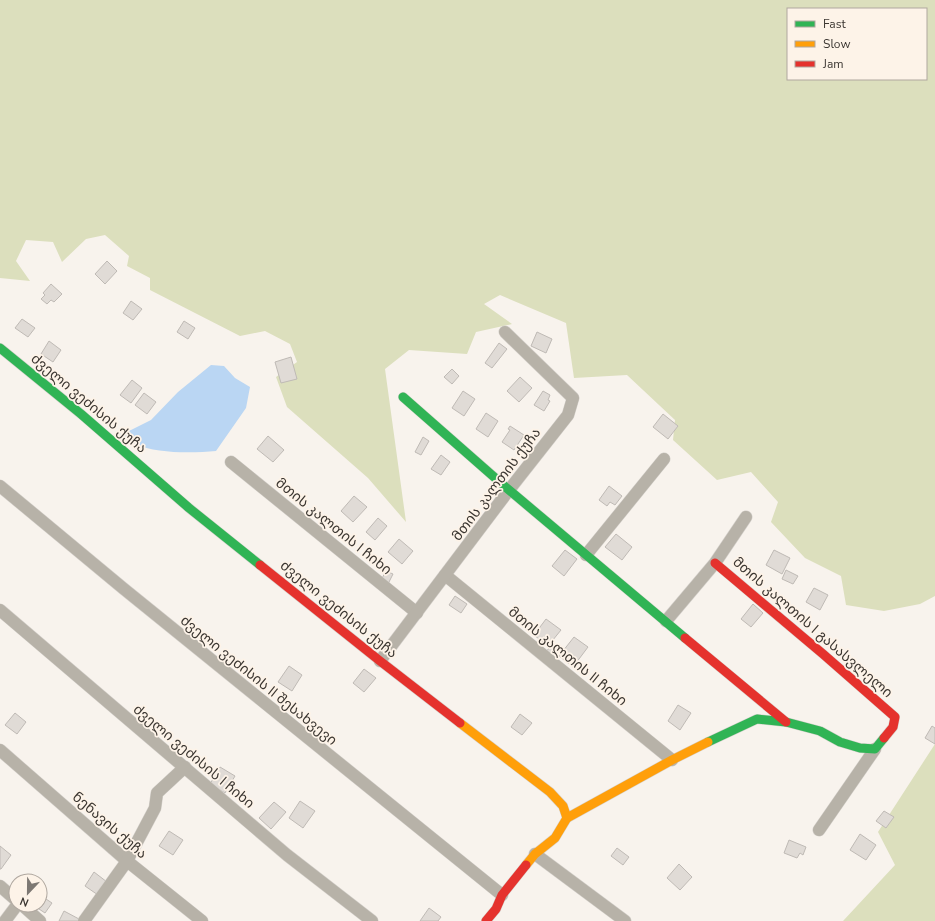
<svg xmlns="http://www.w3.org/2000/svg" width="935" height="921" viewBox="0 0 935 921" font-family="'Nunito Sans','Noto Sans Georgian',sans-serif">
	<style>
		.green { fill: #dcdfbd; fill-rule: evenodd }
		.water { fill: #bad6f3 }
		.building { fill: #e0dbd6; stroke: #bfbab5 }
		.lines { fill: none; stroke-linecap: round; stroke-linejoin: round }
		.street-casing { stroke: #d5d1cc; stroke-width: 13 }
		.fast-casing { stroke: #d5d1cc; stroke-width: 10 }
		.slow-casing { stroke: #d5d1cc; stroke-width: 10 }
		.jam-casing { stroke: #d5d1cc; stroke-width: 10 }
		.street { stroke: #b7b2a8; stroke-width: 12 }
		.fast { stroke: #30b455; stroke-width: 9 }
		.slow { stroke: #ff9f0a; stroke-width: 9 }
		.jam { stroke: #e5322d; stroke-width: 9 }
		.labels { text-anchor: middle; stroke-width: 3.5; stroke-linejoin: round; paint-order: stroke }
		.street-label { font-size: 14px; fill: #3b3631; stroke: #fdf3e8 }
	</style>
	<rect width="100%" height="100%" fill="#f8f3ed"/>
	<g class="green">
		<path d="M0,0H935V596L920,604L884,611L846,605L841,576L805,558L771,522L778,502L751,472L717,480L673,440L675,420L627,375L574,378L566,323L500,295L484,304L512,324L476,332L467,354L409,350L385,369L406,522L368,478L287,407L276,377L297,362L290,344L265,331L240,336L150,290V278L127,266L129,256L105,235L86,239L62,262L53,242L26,240L16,261L30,281L0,278ZM788,9H926V79H788Z"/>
		<polygon points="935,744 935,921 843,921 895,865 878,832"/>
	</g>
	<path class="water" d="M211,365L224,366L235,378L250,387L246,408L216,451C193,453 157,454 135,444C130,441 124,438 119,434L131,430L151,420L178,392Z"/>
	<g class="building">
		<polygon points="107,261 117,271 105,284 95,274"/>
		<polygon points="51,284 62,294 54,302 51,300 47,304 41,299 45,295 43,293"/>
		<polygon points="131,301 142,309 133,320 123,313"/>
		<polygon points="22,319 35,328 28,337 15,328"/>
		<polygon points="184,321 195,328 188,339 177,332"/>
		<polygon points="537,332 552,339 546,353 531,346"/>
		<polygon points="49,341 61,350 53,362 41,354"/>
		<polygon points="499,343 507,349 492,368 485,363"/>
		<polygon points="291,357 297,379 281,383 275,362"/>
		<polygon points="452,369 459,376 452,384 444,377"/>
		<polygon points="520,377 532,388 519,402 507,391"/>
		<polygon points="132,380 142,388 131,403 120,395"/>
		<polygon points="463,391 475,399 464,416 452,408"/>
		<polygon points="543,391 550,395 548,400 550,401 544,411 534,405"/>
		<polygon points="144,393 156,402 147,414 135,405"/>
		<polygon points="486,413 498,421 488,437 476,429"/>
		<polygon points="663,414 678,426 668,439 653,427"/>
		<polygon points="510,426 524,435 514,450 502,442 510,430 508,429"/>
		<polygon points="268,436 284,450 273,462 257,449"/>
		<polygon points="423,437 429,441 421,455 415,452"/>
		<polygon points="441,455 450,462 441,475 431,469"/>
		<polygon points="609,486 622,496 615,505 610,502 607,506 599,500"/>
		<polygon points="354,496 367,507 353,522 341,511"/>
		<polygon points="378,518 387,526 375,540 366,532"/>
		<polygon points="616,534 632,547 622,560 605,547"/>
		<polygon points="399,539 413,551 402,564 388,552"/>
		<polygon points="565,550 577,559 564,576 552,566"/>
		<polygon points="774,550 790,558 782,574 766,565"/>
		<polygon points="786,570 798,576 793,584 782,579"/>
		<polygon points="386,571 393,574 388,584 381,580"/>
		<polygon points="814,588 828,595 820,610 806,602"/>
		<polygon points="455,596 467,604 461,613 449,605"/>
		<polygon points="753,604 763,613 751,627 741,619"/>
		<polygon points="546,619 561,630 548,646 534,635"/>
		<polygon points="574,637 588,647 573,667 559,656"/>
		<polygon points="552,644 557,647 551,655 546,652"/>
		<polygon points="289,666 302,675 292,691 278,682"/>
		<polygon points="364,669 376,678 364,692 353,683"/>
		<polygon points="678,705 691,713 680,730 668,721"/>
		<polygon points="15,713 26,722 17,734 5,725"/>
		<polygon points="520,714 532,723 522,735 511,727"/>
		<polygon points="932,726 935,728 935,744 925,738"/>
		<polygon points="220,767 235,776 225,793 210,784"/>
		<polygon points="300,801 315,811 303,828 289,818"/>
		<polygon points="274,802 286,812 271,829 259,818"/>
		<polygon points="884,811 894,817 886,828 876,821"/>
		<polygon points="169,831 183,840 173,855 159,846"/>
		<polygon points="860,834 876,845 866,860 850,850"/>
		<polygon points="789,840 806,847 803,855 800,853 797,858 784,853"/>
		<polygon points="0,846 11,855 1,869 0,869"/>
		<polygon points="617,848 629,857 623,865 611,856"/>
		<polygon points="679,864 692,877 680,890 667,878"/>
		<polygon points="94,872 107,882 98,895 85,886"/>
		<polygon points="40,895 52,903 45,913 33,905 40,905"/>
		<polygon points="429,908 441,917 438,921 420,921"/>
		<polygon points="64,911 79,919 78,921 59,921"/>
	</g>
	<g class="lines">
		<defs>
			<g id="street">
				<polyline points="231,462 417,613"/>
				<polyline points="0,486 124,589 502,895"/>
				<polyline points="586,555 664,459"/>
				<polyline points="445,575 672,760"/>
				<polyline points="0,610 287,855 372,921"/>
				<polyline points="666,621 715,563 746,517"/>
				<polyline points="380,661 509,490 568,415 573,398 505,332"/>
				<polyline points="0,750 127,861 202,921"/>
				<polyline points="819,830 875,749"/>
				<polyline points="535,854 625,921"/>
				<polyline points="0,886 16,900"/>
				<polyline points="22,905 40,921"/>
				<polyline points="5,921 17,905"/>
				<polyline points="84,921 127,861 155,808 157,793 185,767"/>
			</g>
			<g id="fast">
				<polyline points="0,348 81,414 189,508 260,565"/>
				<polyline points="403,397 509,490 685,638"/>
				<polyline points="708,742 757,719 786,722 820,731 840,742 860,748 875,749 884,738"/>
			</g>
			<g id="slow">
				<polyline points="460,723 550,792 563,806 567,818 555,838 535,854 526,865"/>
				<polyline points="567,818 672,760 708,742"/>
			</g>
			<g id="jam">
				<polyline points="715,563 823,654 895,717 893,727 884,738"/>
				<polyline points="260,565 380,661 460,723"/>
				<polyline points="685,638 786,722"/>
				<polyline points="486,921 496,909 502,895 526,865"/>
			</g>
		</defs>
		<use href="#street" class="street-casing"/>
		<use href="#fast" class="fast-casing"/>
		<use href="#slow" class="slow-casing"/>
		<use href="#jam" class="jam-casing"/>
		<use href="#street" class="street"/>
		<use href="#fast" class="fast"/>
		<use href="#slow" class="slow"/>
		<use href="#jam" class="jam"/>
	</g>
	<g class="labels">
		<g class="street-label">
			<text transform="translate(89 403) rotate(40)" y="5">ძველი ვეძისის ქუჩა</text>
			<text transform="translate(496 484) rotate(-53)" y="5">მთის კალთის ქუჩა</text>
			<text transform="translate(334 526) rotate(39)" y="5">მთის კალთის I ჩიხი</text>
			<text transform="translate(339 609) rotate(39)" y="5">ძველი ვეძისის ქუჩა</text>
			<text transform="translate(813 627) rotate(41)" y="5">მთის კალთის I გასასვლელი</text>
			<text transform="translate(568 656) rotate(39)" y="5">მთის კალთის II ჩიხი</text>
			<text transform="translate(259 680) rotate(39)" y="5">ძველი ვეძისის II შესახვევი</text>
			<text transform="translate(194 756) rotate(40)" y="5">ძველი ვეძისის I ჩიხი</text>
			<text transform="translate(110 825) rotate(41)" y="5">ნენავის ქუჩა</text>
		</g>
	</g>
	<rect x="787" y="8" width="140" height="72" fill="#fdf3e8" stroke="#afa79f"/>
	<rect x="795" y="21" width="20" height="6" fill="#30b455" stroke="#afa79f"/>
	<text x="823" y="28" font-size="12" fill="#3b3631">Fast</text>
	<rect x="795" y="41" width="20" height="6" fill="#ff9f0a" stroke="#afa79f"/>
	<text x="823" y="48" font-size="12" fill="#3b3631">Slow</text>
	<rect x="795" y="61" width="20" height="6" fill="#e5322d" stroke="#afa79f"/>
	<text x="823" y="68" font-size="12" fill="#3b3631">Jam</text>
	<g transform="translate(28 893) rotate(202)"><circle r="19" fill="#fdf3e8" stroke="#afa79f"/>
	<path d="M0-3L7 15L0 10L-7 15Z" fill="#7d7873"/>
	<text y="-6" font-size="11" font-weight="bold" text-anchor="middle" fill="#3b3631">N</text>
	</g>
</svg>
